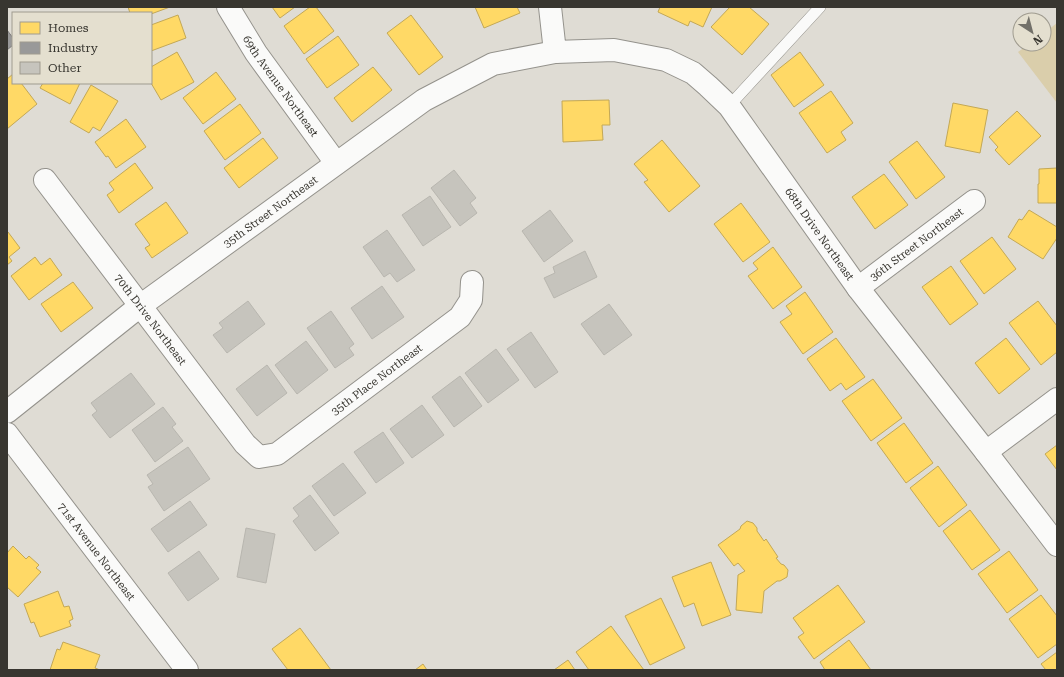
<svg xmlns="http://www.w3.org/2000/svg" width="1064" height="677" viewBox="0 0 1064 677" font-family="'Roboto Serif',serif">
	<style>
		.green { fill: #daceab }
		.homes { fill: #ffd966; stroke: #c3a856 }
		.industry { fill: #999; stroke: #7c7b7a }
		.building { fill: #c6c4bd; stroke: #b8b6af }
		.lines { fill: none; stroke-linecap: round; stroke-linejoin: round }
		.service-casing { stroke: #94928c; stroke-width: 12 }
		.minor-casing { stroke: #94928c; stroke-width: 24 }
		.tertiary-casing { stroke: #94928c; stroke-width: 24 }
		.service { stroke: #fafaf9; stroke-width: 11 }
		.minor { stroke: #fafaf9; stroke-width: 22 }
		.tertiary { stroke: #fafaf9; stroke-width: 22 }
		.labels { text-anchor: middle; stroke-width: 4; stroke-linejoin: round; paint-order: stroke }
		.street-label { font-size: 11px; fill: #383630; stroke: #e4dfcf }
	</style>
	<rect width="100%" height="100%" fill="#dfdcd4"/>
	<polygon class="green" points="1057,23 1057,103 1018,52 1029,44 1044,44 1044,33"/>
	<g class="homes">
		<polygon points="128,7 170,7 151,14 130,13"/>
		<polygon points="272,7 295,7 280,18"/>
		<polygon points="310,7 316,7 334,31 304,54 284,26"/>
		<polygon points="475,7 517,7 520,13 484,28"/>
		<polygon points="660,7 712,7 703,27 690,21 688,26 658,12"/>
		<polygon points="730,7 749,7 769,24 742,55 711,27"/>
		<polygon points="178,15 186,38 151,51 151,25"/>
		<polygon points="411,15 443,57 419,75 387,33"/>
		<polygon points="338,36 359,65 327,88 306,59"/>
		<polygon points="177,52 194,82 161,100 151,83 151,67"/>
		<polygon points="800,52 824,85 794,107 771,75"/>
		<polygon points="373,67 392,90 352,122 334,98"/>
		<polygon points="216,72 236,99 203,124 183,98"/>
		<polygon points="13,74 13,83 21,83 37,104 7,129 7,79"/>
		<polygon points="43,83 80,83 70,104 40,88"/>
		<polygon points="91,85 118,101 100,131 93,127 89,133 70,122"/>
		<polygon points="831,91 853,123 841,132 846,140 827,153 799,113"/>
		<polygon points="609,100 610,125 602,125 603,140 563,142 562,101"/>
		<polygon points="953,103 988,110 980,153 945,146"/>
		<polygon points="240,104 261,133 225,160 204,131"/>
		<polygon points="1017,111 1041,136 1009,165 995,150 998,147 989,137"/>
		<polygon points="126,119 146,147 116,168 108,156 106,157 95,142"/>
		<polygon points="263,138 278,158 239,188 224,168"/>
		<polygon points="662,140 700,186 669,212 644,182 648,180 634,164"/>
		<polygon points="917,141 945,177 916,199 889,162"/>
		<polygon points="135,163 153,188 119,213 107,195 114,190 109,183"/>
		<polygon points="1057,168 1057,203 1038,203 1038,184 1039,184 1039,169"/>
		<polygon points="884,174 908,205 875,229 852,197"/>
		<polygon points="166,202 188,233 152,258 145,248 150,245 135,224"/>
		<polygon points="741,203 770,242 743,262 714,224"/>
		<polygon points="1029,210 1057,227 1057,238 1043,259 1008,237 1019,219 1022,220"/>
		<polygon points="8,232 20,248 9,257 12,261 7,265 7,233"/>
		<polygon points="992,237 1016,269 984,294 960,261"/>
		<polygon points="773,247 802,287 773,309 748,276 758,269 753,263"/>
		<polygon points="35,257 41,265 50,258 62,275 29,300 11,276"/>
		<polygon points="951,266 978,304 950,325 922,287"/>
		<polygon points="73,282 93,308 61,332 41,304"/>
		<polygon points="805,292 833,332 803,354 780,322 792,314 786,306"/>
		<polygon points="1038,301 1057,326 1057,352 1041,365 1009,323"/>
		<polygon points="836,338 865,377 846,390 841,383 830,391 807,359"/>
		<polygon points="1006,338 1030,369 999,394 975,363"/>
		<polygon points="873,379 902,418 871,441 842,401"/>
		<polygon points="904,423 933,463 906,483 877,443"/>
		<polygon points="1057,445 1057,470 1045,454"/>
		<polygon points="938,466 967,505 939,527 910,488"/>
		<polygon points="970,510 1000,550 972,570 943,531"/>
		<polygon points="747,521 753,523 757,528 757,531 764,541 766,539 778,557 776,558 781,564 784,565 788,570 787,577 780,581 777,581 764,591 762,613 736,610 738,575 745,571 738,563 734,566 718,545 740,529 741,526"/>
		<polygon points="13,546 26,559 29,556 39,565 36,568 41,572 18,597 7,587 7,553"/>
		<polygon points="1009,551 1038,590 1007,613 978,574"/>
		<polygon points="711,562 731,615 702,626 694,603 684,607 672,577"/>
		<polygon points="838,585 865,622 814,659 798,637 804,633 793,618"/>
		<polygon points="58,591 64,607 69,606 73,619 69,621 71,626 40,637 34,622 31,623 24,604"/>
		<polygon points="1041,595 1057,616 1057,644 1038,658 1009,619"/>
		<polygon points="661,598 685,648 650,665 625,616"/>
		<polygon points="611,626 644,670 589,670 576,652"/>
		<polygon points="300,628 331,670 288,670 272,649"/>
		<polygon points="849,640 871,670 825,670 820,662"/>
		<polygon points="63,642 100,655 95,668 100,670 50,670 57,649 60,650"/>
		<polygon points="1057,652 1057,670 1046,670 1041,664"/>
		<polygon points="568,660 575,670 554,670"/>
		<polygon points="423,664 427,670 415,670"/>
	</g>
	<polygon class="industry" points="7,30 13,38 13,45 7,50"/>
	<g class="building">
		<polygon points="454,170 476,198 470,203 477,213 460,226 431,188"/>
		<polygon points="430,196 451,227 423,246 402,215"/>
		<polygon points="550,210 573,241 544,262 522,231"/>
		<polygon points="387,230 415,270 397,282 390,273 384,277 363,247"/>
		<polygon points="585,251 597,277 554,298 544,278 555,273 553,267"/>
		<polygon points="382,286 404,317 372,339 351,308"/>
		<polygon points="248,301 265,324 227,353 213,335 223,328 219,323"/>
		<polygon points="609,304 632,335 604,355 581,324"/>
		<polygon points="331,311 354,344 349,348 354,355 335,368 307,328"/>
		<polygon points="531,332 558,372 535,388 507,349"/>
		<polygon points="306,341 328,370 297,394 275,365"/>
		<polygon points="496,349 519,380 488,403 465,373"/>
		<polygon points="267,365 287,393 257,416 236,389"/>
		<polygon points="131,373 155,404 110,438 92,415 97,411 91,403"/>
		<polygon points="460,376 482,406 454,427 432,397"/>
		<polygon points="422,405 444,435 412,458 390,429"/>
		<polygon points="163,407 176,424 172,427 183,441 155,462 132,430"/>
		<polygon points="383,432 404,463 376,483 354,452"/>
		<polygon points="188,447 210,479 164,511 148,487 153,484 147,475"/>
		<polygon points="343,463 366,493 334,516 312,486"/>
		<polygon points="310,495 339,533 315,551 293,521 299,516 293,508"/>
		<polygon points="190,501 207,525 168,552 151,529"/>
		<polygon points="246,528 275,534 266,583 237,577"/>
		<polygon points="199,551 219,579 188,601 168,573"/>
	</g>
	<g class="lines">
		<defs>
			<polyline id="service" points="729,106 820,7"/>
			<g id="minor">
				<path id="s1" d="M228,7L256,53L336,163"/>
				<path id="s2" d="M550,7L555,52L614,50L666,60L693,73L708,86L729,106L858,288L986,452L1057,545"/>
				<path id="s3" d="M45,180L245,444L259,457L277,454L460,317L471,300L472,282"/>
				<path id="s4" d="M858,288L974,201"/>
				<path id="s5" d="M7,412L140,306L424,100L493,64L555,52"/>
				<polyline points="986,452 1057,399"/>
			</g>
			<g id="tertiary">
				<path id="s6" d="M7,434L187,670"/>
			</g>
		</defs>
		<use href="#service" class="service-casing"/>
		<use href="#minor" class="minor-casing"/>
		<use href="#tertiary" class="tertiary-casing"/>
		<use href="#service" class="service"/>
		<use href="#minor" class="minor"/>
		<use href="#tertiary" class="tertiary"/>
	</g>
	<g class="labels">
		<g class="street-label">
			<text dy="4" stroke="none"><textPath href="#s1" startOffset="95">69th Avenue Northeast</textPath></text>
			<text dy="4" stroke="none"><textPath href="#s5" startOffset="331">35th Street Northeast</textPath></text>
			<text dy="4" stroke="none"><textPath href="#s2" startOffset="393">68th Drive Northeast</textPath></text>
			<text dy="4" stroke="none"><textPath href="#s4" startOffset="73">36th Street Northeast</textPath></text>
			<text dy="4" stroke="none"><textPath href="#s3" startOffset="175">70th Drive Northeast</textPath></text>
			<text dy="4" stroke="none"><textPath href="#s3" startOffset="493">35th Place Northeast</textPath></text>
			<text dy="4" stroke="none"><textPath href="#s6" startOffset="148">71st Avenue Northeast</textPath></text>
		</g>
	</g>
	<rect width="1064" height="677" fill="none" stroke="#383630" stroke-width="16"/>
	<rect x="12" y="12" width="140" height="72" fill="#e4dfcf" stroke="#9f9b8f"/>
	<rect x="20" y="22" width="20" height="12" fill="#ffd966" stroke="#9f9b8f"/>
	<text x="48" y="32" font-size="12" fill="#383630">Homes</text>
	<rect x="20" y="42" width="20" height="12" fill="#999999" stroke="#9f9b8f"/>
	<text x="48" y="52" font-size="12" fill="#383630">Industry</text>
	<rect x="20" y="62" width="20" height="12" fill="#c6c4bd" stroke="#9f9b8f"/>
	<text x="48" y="72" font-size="12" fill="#383630">Other</text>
	<g transform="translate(1032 32) rotate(144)"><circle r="19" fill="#e4dfcf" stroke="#9f9b8f"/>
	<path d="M0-3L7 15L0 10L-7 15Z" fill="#727069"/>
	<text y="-6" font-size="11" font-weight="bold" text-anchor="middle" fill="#383630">N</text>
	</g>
</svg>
